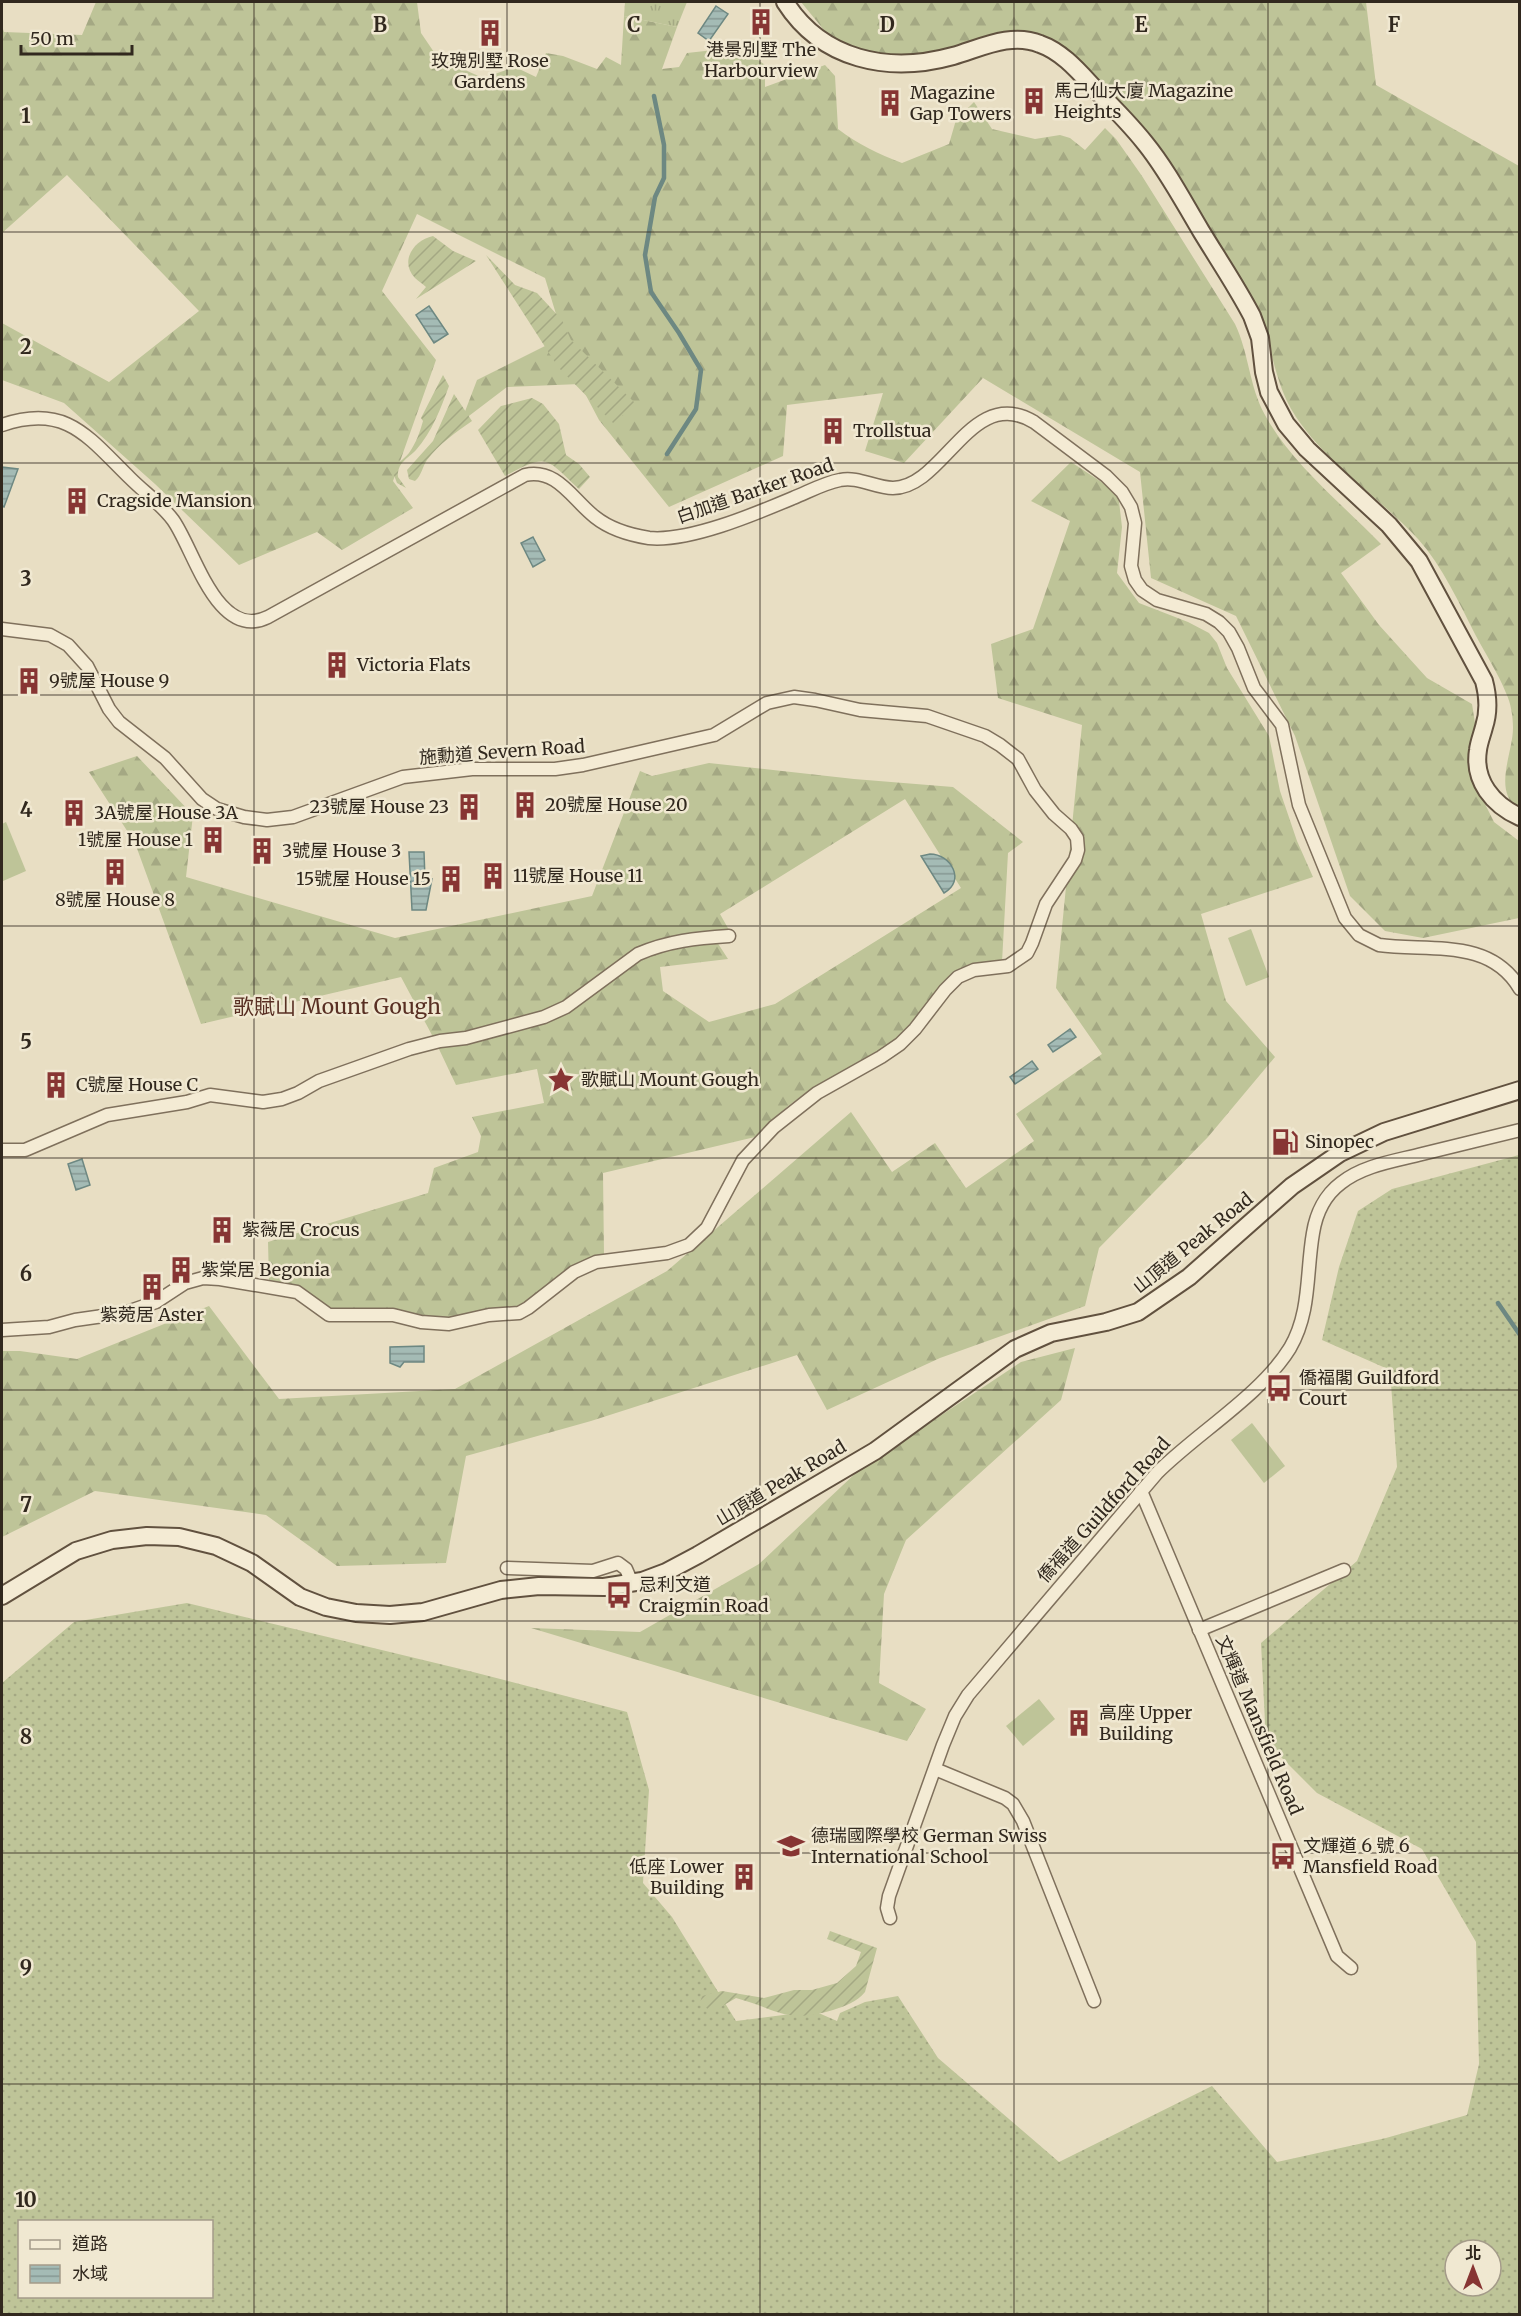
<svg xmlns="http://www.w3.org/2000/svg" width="1521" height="2316" viewBox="0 0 1521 2316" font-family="Merriweather,'Noto Sans TC',serif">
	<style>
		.grass { fill: url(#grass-dots); fill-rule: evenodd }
		.forest { fill: url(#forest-firs) }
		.park { fill: url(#park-tufts) }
		.garden { fill: url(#garden-furrows) }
		.pitch { fill: #bec498 }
		.water { fill: url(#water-rules); stroke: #6d8882; stroke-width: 1.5 }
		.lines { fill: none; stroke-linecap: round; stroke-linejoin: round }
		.stream { stroke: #6d8882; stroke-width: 4.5 }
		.minor-casing { stroke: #7f705c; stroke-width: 15 }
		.secondary-casing { stroke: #61513f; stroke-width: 20 }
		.minor { stroke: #f4ebd4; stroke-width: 12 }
		.secondary { stroke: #f4ebd4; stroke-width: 16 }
		.grid { fill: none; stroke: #31281e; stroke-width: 1.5; stroke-opacity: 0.55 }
		.labels { text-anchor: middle; stroke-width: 5; stroke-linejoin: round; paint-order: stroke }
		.poi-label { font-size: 18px; fill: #31281e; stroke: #f0e8d1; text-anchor: start }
		.street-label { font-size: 18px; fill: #31281e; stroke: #f0e8d1 }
		.quarter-label { font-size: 21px; fill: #582f23; stroke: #f0e8d1 }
		.grid-label { font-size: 20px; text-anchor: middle; font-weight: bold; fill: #31281e; stroke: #f0e8d1; stroke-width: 5; stroke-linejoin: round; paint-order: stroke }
	</style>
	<defs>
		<pattern id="grass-dots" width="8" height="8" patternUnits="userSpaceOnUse" patternTransform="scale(1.5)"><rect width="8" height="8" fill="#bec498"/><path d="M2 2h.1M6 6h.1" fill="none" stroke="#a4a883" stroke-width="1.8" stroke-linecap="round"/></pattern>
		<pattern id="forest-firs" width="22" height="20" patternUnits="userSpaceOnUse" patternTransform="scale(1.5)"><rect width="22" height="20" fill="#bec498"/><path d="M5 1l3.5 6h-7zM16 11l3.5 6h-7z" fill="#a4a883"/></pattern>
		<pattern id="park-tufts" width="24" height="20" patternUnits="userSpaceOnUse" patternTransform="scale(1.5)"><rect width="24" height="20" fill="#bec498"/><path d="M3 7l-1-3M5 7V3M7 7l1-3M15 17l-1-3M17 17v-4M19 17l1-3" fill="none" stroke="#a4a883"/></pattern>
		<pattern id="garden-furrows" width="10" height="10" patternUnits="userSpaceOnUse" patternTransform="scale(1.5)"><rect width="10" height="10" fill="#bec498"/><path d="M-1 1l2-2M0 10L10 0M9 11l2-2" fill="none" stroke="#a4a883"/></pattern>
		<pattern id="water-rules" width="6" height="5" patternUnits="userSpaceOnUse" patternTransform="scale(1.5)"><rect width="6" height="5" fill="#a4bbb5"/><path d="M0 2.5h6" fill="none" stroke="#869893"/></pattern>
	</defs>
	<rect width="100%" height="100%" fill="#e8dec3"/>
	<path class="grass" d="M1519,1155V2314H2V1683L74,1622L187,1603L473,1672L627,1712L649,1790L643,1883L672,1917L736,2021L814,2011L837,2021L840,2013L865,2002L898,1996L938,2058L1059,2162L1212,2086L1277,2162L1386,2138L1467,2115L1479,2064L1476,1942L1422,1849L1317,1793L1266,1742L1261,1643L1357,1561L1397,1467L1390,1370L1322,1340L1339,1267L1358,1211L1392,1189ZM20,2222H212V2296H20ZM1455,2250H1491V2286H1455Z"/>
	<g class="forest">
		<path d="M96,2H417L421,33L438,58L483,78L515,67L536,77L546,53L563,56L597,69L606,57L621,65L624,16L677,27L662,69L679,67L687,53L723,49L735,52L746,59L758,60L765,65V87L825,65L835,76L838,129C858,144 878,154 902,163L949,144L956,120L974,102L992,129L1035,139L1060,135L1070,138L1085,150L1105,128L1116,139L1142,176L1235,324C1249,353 1249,386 1265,415C1290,462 1343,505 1381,544L1341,573L1379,625L1427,678L1472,704L1475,723L1471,750L1475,784L1494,822L1519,841V918L1423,938L1385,931L1350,896L1295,736L1236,616L1151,578L1140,472L983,378L904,463L865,451L883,393L787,405L783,456L669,507L599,420L580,384L507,387L461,422L477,380L563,337L545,278L417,214L382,291L436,360L393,481L413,508L342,550L317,532L239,565L155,484L64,403L2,380V323L109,382L199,311L67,175L2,233V26L4,32L82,35Z"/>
		<path d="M801,2H1366L1376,85L1519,166V809C1492,792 1513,753 1513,728C1513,717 1511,703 1506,693C1498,673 1486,655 1476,636C1459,603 1443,567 1418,539C1381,499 1326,462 1296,417C1273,382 1274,348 1257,312L1076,58L1053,39L1035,35L880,63L828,35Z"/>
		<polygon points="1071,462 1118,493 1122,527 1117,573 1139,603 1188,622 1209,633 1217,643 1227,668 1269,736 1280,791 1297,841 1313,877 1201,914 1226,1001 1275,1057 1208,1137 1099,1248 1085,1306 940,1358 827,1410 797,1355 591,1421 466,1456 446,1563 337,1566 266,1515 95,1491 2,1537 2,1351 20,1351 77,1359 209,1306 279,1399 455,1389 667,1271 851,1112 892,1172 935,1143 966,1188 1034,1141 1016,1114 1102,1054 1056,988 1082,725 998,698 991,644 1033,629 1070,521 1031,501"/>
		<path d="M137,756L193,815L186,877L395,938L592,896L640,771L652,776L709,763L854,779L953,787L1023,842L1008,853L1002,962L970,965L953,973L904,1032L881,1051L807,1092L788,1106L755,1137L603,1173L604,1255L571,1267L518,1307L448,1318L422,1317L386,1309L334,1310L323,1305L304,1289L269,1281L268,1242L428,1193L434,1168L478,1152L481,1136L472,1117L544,1103L537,1069L456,1085L438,1047L467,1043L546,1022L641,959L677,947L717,942L728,959L660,967L663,991L709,1022L775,1004L961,888L905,799L720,914L729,930C698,933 664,933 636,949C609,964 588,988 561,1003C529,1020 469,1032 433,1037L401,977L201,1024L135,843L89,772Z"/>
		<polygon points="1075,1348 1061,1400 906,1540 884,1594 879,1683 926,1709 907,1741 531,1628 640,1632 759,1564 859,1470 1021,1362"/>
	</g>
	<polygon class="park" points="625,2 687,2 677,27 624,16"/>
	<g class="garden">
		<path d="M433,236L453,251L476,261L416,299L426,287C423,284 418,281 415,278C399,261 414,240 433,236Z"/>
		<polygon points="486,255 515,285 537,293 562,320 571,340 635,403 614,424 558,367"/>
		<path d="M443,375L449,386C441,408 432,432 416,450C407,459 397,463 398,477L406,488L397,483L392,470C397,463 404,459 409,453C416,443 420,432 423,421L421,418Z"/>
		<path d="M454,394L472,421C456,432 439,444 427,460C422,467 422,475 415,481L409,479L407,470L433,441Z"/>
		<path d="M532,398L543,404L559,424L566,455L579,464L590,477L579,489C545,457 548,453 505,476L478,430L501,406Z"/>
		<path d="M830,1931L877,1948L865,1992C857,2002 845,2006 833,2010C784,2024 780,2010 736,1998L719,2008L709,2010L700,2003L702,1996L722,1991L764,1998L794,1990H812L837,1983L856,1966L861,1952L827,1939Z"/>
	</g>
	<g class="pitch">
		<polygon points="6,822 26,871 3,881 2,824"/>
		<polygon points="1251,929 1269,977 1246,986 1228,938"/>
		<polygon points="1252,1423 1285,1466 1264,1483 1231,1440"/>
		<polygon points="1039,1699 1055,1719 1023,1746 1006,1726"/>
	</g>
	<g class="water">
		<polygon points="716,6 728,14 709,41 698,33"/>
		<polygon points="429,306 448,334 434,343 416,315"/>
		<polygon points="2,467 18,469 4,507 2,506"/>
		<polygon points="533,537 545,560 533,567 521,543"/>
		<polygon points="409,852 424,852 425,879 432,879 426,910 412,910"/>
		<path d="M930,854C951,854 966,881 944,893L921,856Z"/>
		<polygon points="1070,1029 1076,1037 1053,1052 1048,1045"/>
		<polygon points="1032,1061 1038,1069 1015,1084 1010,1077"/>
		<polygon points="82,1159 90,1185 76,1190 68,1164"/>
		<polygon points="424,1346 424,1362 404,1362 400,1367 390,1363 390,1347"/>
	</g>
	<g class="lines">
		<g class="stream">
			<polyline points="654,96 664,145 664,178 655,197 645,255 651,292 679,333 701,370 696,409 667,454"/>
			<polyline points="1498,1303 1520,1335"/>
		</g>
		<defs>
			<g id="minor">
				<path d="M2,425C66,403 88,437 130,478C144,492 162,505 173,520C194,549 217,642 268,617L525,475C557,468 572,499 595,517C610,529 630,535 649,538C689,542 755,514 793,498C808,492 824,483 840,480C858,476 875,488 893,488C944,488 971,384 1034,422L1106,476L1122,492L1131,507L1135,523L1131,566L1135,580L1142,590L1157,600L1206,614L1219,622L1229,632L1238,648L1254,688L1282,725L1299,805L1345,918L1359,935L1379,945C1428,952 1490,937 1520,989"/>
				<polyline points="2,629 50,635 68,645 87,666 109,709 119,722 165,758 202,799 217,809 244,817 267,820 293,817 403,777 472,769 555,769 583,765 714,735 767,703 794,697 815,700 860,710 927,716 985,736 1000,745 1018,759 1035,790 1054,814 1071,829 1077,838 1078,850 1075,860 1046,904 1032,943 1027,953 1008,966 974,970 958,977 945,990 915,1029 900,1044 881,1057 817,1093 774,1127 743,1160 707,1228 689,1245 667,1253 596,1262 574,1272 528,1308 519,1313 489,1315 449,1324 421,1322 393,1315 329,1315 297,1292 220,1279 203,1278 185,1283 156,1302 124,1313 75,1320 49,1327 2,1330"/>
				<path d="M2,1150H25L107,1115L187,1102L210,1095L263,1102L282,1099L298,1093L319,1081L409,1049L440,1041L466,1038L544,1017L566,1007L638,954C668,941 697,938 729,936"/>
				<polyline points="1141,1491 1337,1956 1351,1968"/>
				<polyline points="507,1568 593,1571 618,1563 626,1569 632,1583"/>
				<polyline points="1199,1630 1344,1570"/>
				<polyline points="935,1769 1005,1798 1013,1804 1023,1821 1094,2001"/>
				<path d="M890,1918L887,1908L889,1896L943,1745L955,1716L968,1695L1157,1473C1197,1433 1261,1395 1290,1348C1311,1312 1306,1273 1313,1233C1316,1214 1325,1195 1341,1183C1364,1165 1395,1161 1422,1154C1455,1146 1487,1138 1520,1130"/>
			</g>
			<g id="secondary">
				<path d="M785,2C822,60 888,74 953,56C981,48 1011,32 1040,44C1063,52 1080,73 1096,90C1113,107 1130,124 1145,143C1167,170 1183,201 1201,231C1218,259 1237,287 1252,316L1260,338L1264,372L1269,392L1286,424L1307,449L1389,525L1419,561L1484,681C1488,696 1489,712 1484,727C1482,735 1479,742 1478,750C1473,781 1493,805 1520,817"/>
				<polyline points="2,1596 76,1551 112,1540 147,1536 179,1537 216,1546 252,1563 300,1597 326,1607 356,1613 390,1615 423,1612 501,1590 539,1586 604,1587 642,1581 666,1572 698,1555 875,1451 1015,1349 1051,1333 1106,1322 1138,1312 1189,1277 1292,1186 1340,1153 1384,1132 1520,1090"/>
			</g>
		</defs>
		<use href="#minor" class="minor-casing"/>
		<use href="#secondary" class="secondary-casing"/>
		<use href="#minor" class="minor"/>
		<use href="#secondary" class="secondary"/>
	</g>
	<path class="grid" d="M254,2V2314M507,2V2314M760,2V2314M1014,2V2314M1268,2V2314M2,232H1520M2,463H1520M2,695H1520M2,926H1520M2,1158H1520M2,1390H1520M2,1621H1520M2,1853H1520M2,2084H1520"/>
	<defs>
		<symbol id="building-bare" viewBox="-9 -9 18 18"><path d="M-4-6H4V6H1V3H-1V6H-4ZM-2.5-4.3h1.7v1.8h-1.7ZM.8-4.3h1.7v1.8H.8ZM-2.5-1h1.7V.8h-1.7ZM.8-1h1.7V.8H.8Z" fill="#873533" stroke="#f0e8d1" stroke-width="2.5" paint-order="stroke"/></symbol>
		<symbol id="sight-bare" viewBox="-9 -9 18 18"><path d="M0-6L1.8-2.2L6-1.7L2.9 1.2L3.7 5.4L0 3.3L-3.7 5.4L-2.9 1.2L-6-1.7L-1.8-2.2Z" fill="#873533" stroke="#f0e8d1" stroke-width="2.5" paint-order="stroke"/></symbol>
		<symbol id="fuel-bare" viewBox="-9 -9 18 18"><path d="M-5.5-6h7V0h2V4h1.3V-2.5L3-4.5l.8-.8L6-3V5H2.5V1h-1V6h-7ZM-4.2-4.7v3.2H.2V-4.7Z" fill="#873533" stroke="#f0e8d1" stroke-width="2.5" paint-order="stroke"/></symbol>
		<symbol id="bus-bare" viewBox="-9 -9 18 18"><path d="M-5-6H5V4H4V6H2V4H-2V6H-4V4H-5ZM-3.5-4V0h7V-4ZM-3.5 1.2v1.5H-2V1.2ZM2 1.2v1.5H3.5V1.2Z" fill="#873533" stroke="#f0e8d1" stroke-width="2.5" paint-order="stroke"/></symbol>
		<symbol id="school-bare" viewBox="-9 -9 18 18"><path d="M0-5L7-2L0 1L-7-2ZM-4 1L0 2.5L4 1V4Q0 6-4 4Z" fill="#873533" stroke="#f0e8d1" stroke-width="2.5" paint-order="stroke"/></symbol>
	</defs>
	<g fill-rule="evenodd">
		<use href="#building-bare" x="742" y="3" width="38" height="38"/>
		<use href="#building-bare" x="471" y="14" width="38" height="38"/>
		<use href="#building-bare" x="1015" y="82" width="38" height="38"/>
		<use href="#building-bare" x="871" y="84" width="38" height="38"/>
		<use href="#building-bare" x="814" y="412" width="38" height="38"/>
		<use href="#building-bare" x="58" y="482" width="38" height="38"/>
		<use href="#building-bare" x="318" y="646" width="38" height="38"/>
		<use href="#building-bare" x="10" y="662" width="38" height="38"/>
		<use href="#building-bare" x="506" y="786" width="38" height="38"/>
		<use href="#building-bare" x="450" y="788" width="38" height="38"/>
		<use href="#building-bare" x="55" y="794" width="38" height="38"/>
		<use href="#building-bare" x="194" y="821" width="38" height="38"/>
		<use href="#building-bare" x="243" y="832" width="38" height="38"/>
		<use href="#building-bare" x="96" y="853" width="38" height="38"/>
		<use href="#building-bare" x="474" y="857" width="38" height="38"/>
		<use href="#building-bare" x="432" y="860" width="38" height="38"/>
		<use href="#sight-bare" x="542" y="1061" width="38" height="38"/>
		<use href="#building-bare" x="37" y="1066" width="38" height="38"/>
		<use href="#fuel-bare" x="1266" y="1123" width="38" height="38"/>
		<use href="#building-bare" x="203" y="1211" width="38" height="38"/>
		<use href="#building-bare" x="162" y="1251" width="38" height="38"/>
		<use href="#building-bare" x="133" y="1268" width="38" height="38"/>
		<use href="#bus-bare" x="1260" y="1369" width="38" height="38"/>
		<use href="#bus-bare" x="600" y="1576" width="38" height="38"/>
		<use href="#building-bare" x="1060" y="1704" width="38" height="38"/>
		<use href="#school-bare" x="772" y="1827" width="38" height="38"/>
		<use href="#bus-bare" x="1264" y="1837" width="38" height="38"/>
		<use href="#building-bare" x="725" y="1858" width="38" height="38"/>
	</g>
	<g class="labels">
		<g class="poi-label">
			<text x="761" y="56" text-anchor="middle">港景別墅 The<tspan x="761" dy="21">Harbourview</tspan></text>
			<text x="490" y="67" text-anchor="middle">玫瑰別墅 Rose<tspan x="490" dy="21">Gardens</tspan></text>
			<text x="1054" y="97">馬己仙大廈 Magazine<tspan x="1054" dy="21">Heights</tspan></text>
			<text x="910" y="99">Magazine<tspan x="910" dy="21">Gap Towers</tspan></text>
			<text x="853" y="437">Trollstua</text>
			<text x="97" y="507">Cragside Mansion</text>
			<text x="357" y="671">Victoria Flats</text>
			<text x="49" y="687">9號屋 House 9</text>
			<text x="545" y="811">20號屋 House 20</text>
			<text x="449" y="813" text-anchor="end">23號屋 House 23</text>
			<text x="94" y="819">3A號屋 House 3A</text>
			<text x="193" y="846" text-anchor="end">1號屋 House 1</text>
			<text x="282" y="857">3號屋 House 3</text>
			<text x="513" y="882">11號屋 House 11</text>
			<text x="431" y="885" text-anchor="end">15號屋 House 15</text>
			<text x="115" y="906" text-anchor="middle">8號屋 House 8</text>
			<text x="581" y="1086">歌賦山 Mount Gough</text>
			<text x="76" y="1091">C號屋 House C</text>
			<text x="1305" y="1148">Sinopec</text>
			<text x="242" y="1236">紫薇居 Crocus</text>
			<text x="201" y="1276">紫棠居 Begonia</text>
			<text x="152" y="1321" text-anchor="middle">紫菀居 Aster</text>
			<text x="1299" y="1384">僑福閣 Guildford<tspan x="1299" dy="21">Court</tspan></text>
			<text x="639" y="1591">忌利文道<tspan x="639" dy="21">Craigmin Road</tspan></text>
			<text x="1099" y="1719">高座 Upper<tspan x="1099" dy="21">Building</tspan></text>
			<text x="811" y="1842">德瑞國際學校 German Swiss<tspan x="811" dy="21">International School</tspan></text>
			<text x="1303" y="1852">文輝道 6 號 6<tspan x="1303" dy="21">Mansfield Road</tspan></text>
			<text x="724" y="1873" text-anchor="end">低座 Lower<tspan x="724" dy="21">Building</tspan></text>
		</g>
		<g class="street-label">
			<text transform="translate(755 491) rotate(-19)" y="6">白加道 Barker Road</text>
			<text transform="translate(502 752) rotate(-4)" y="6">施勳道 Severn Road</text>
			<text transform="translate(1193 1243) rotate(-39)" y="6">山頂道 Peak Road</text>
			<text transform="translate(781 1483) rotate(-31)" y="6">山頂道 Peak Road</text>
			<text transform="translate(1104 1510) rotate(-48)" y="6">僑福道 Guildford Road</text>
			<text transform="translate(1259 1725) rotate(67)" y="6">文輝道 Mansfield Road</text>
		</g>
		<g class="quarter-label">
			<text x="337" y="1014">歌賦山 Mount Gough</text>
		</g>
	</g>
	<g class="grid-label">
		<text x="380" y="32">B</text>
		<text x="634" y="32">C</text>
		<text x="887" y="32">D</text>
		<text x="1141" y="32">E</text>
		<text x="1394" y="32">F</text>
		<text x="26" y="123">1</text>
		<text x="26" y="354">2</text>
		<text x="26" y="586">3</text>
		<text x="26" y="817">4</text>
		<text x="26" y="1049">5</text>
		<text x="26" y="1281">6</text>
		<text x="26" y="1512">7</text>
		<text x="26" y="1744">8</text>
		<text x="26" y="1975">9</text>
		<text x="26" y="2207">10</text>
	</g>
	<rect width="1521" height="2316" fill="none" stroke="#31281e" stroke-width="6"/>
	<rect x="18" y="2220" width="195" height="78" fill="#f0e8d1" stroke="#a49b89" stroke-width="1.5"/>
	<rect x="30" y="2240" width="30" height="9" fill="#f4ebd4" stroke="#a49b89" stroke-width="1.5"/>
	<text x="72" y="2250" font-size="18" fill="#31281e">道路</text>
	<rect x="30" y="2265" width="30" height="18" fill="url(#water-rules)" stroke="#a49b89" stroke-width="1.5"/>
	<text x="72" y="2280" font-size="18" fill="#31281e">水域</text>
	<g transform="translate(1473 2268)"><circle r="28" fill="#f0e8d1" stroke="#a49b89" stroke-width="1.5"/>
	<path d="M0-4.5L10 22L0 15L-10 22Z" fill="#873533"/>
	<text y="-9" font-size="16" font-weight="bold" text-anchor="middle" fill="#31281e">北</text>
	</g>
	<path d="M21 45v9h111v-9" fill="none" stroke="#31281e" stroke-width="3"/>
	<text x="30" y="45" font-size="18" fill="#31281e" stroke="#f0e8d1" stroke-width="4.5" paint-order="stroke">50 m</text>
</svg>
